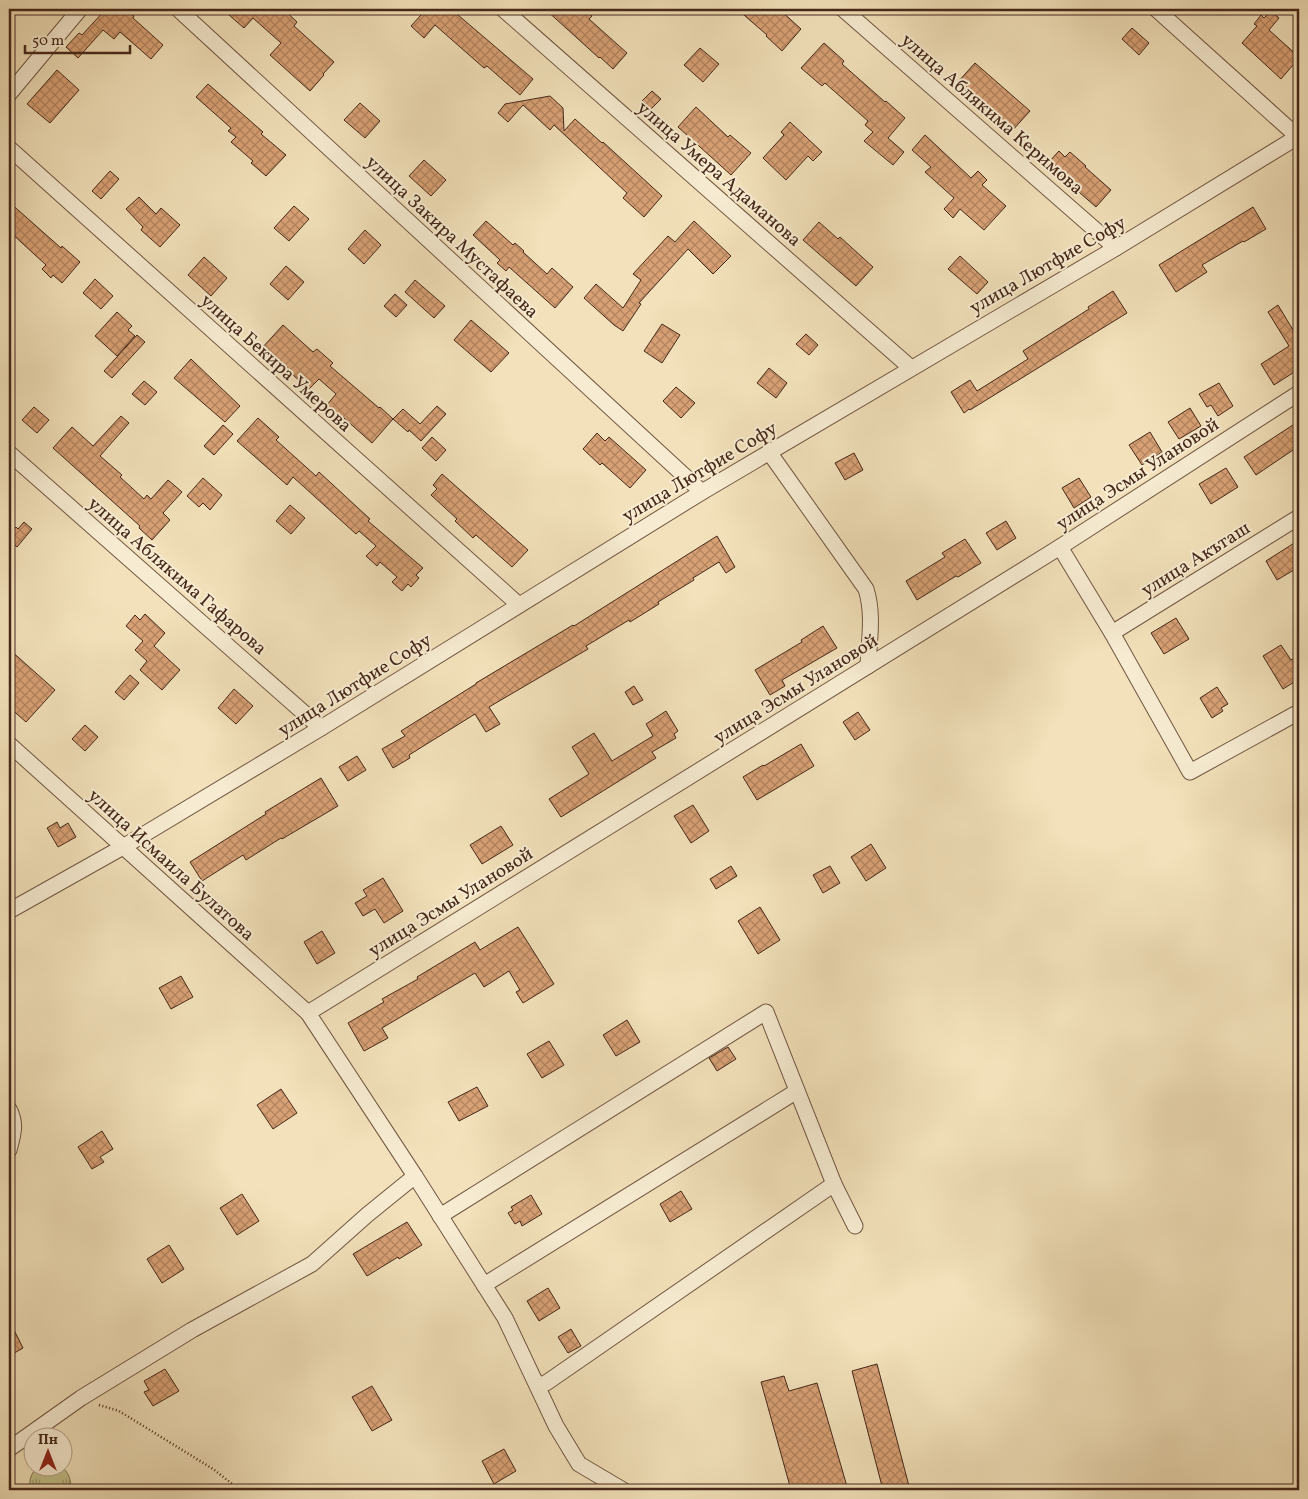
<svg xmlns="http://www.w3.org/2000/svg" width="1308" height="1499" viewBox="0 0 1308 1499" font-family="Vollkorn,serif">
	<style>
		.grass { fill: url(#grass-tufts); stroke: #847452 }
		.building { fill: url(#building-cross-hatch); stroke: #46281a }
		.lines { fill: none; stroke-linecap: round; stroke-linejoin: round }
		.minor-casing { stroke: #715642; stroke-width: 17 }
		.path { stroke: #46281a; stroke-width: 2.5; stroke-dasharray: 1 2.5; stroke-linecap: butt }
		.minor { stroke: #f7ecd2; stroke-width: 15 }
		.labels { text-anchor: middle; stroke-width: 4; stroke-linejoin: round; paint-order: stroke }
		.street-label { font-size: 19px; fill: #46281a; stroke: #f7ecd2 }
	</style>
	<defs>
		<pattern id="grass-tufts" width="24" height="20" patternUnits="userSpaceOnUse" patternTransform="scale(1.25)"><rect width="24" height="20" fill="#c3c08a"/><path d="M3 7l-1-3M5 7V3M7 7l1-3M15 17l-1-3M17 17v-4M19 17l1-3" fill="none" stroke="#a09c70"/></pattern>
		<pattern id="building-cross-hatch" width="8" height="8" patternUnits="userSpaceOnUse" patternTransform="scale(1.25)"><rect width="8" height="8" fill="#d8a175"/><path d="M0 0l8 8M0 8l8-8" fill="none" stroke="#b1835f"/></pattern>
	</defs>
	<rect width="100%" height="100%" fill="#f2e1ba"/>
	<filter id="stains"><feTurbulence type="fractalNoise" baseFrequency=".004" numOctaves="4"/><feColorMatrix values="0 0 0 0 .2 0 0 0 0 .09 0 0 0 0 .02 0 0 0 .5 -.17"/></filter>
	<radialGradient id="worn" r=".72"><stop offset=".6" stop-color="#630" stop-opacity="0"/><stop offset="1" stop-color="#630" stop-opacity=".3"/></radialGradient>
	<path class="grass" d="M39,1466L62,1467C69,1473 72,1481 70,1490H31C28,1480 31,1473 39,1466Z"/>
	<g class="building">
		<polygon points="106,9 125,9 134,16 133,18 163,45 151,59 120,32 114,39 103,30 78,58 66,47 79,33 82,35"/>
		<polygon points="222,9 283,9 297,22 294,26 334,62 323,74 324,75 310,91 270,55 281,43 253,18 244,28"/>
		<polygon points="414,9 451,9 533,79 520,95 487,66 484,68 435,25 424,38 411,26 421,15"/>
		<polygon points="545,9 583,9 592,16 589,19 627,53 613,69 600,57 599,58"/>
		<polygon points="737,9 779,9 801,29 782,51 766,36 767,35"/>
		<polygon points="1271,11 1279,18 1269,30 1299,57 1299,58 1281,79 1242,43 1257,26 1254,24 1261,15 1264,18"/>
		<polygon points="1132,28 1149,43 1139,55 1122,39"/>
		<polygon points="824,43 844,61 842,64 885,102 886,101 905,118 888,138 904,152 893,165 864,141 873,132 865,125 868,121 825,83 822,86 801,68"/>
		<polygon points="700,48 719,64 703,82 684,65"/>
		<polygon points="975,63 1030,111 1011,132 957,83"/>
		<polygon points="57,70 79,90 50,123 27,104"/>
		<polygon points="208,84 263,132 261,134 286,155 266,176 251,163 253,161 231,142 236,137 228,131 231,128 196,97"/>
		<polygon points="652,91 661,99 651,109 642,101"/>
		<polygon points="550,96 563,108 564,131 575,119 602,143 603,142 662,196 644,217 623,198 627,193 554,125 550,130 523,105 508,122 498,113 505,104"/>
		<polygon points="360,103 380,121 365,138 344,120"/>
		<polygon points="696,107 728,137 730,135 751,153 731,175 678,127"/>
		<polygon points="790,122 822,152 813,161 808,156 786,180 763,158 784,135 781,132"/>
		<polygon points="925,135 971,178 978,171 987,180 982,185 1006,206 984,230 960,209 953,218 944,209 954,198 925,172 931,167 912,150"/>
		<polygon points="1059,151 1065,157 1070,152 1086,166 1085,167 1111,190 1096,207 1047,164"/>
		<polygon points="424,160 446,180 431,196 409,176"/>
		<polygon points="110,171 119,179 101,199 92,191"/>
		<polygon points="139,197 156,214 161,208 180,225 160,247 141,230 143,227 126,209"/>
		<polygon points="9,202 61,248 62,246 80,262 62,283 53,275 51,278 42,269 46,265 9,231"/>
		<polygon points="294,206 309,219 289,241 274,228"/>
		<polygon points="1253,207 1266,229 1244,242 1243,241 1202,265 1207,272 1176,292 1159,265"/>
		<polygon points="486,221 513,245 515,243 524,251 523,252 547,274 552,268 573,287 555,308 509,267 506,271 497,263 500,260 473,235"/>
		<polygon points="694,221 731,256 713,274 688,249 639,303 641,304 623,331 614,325 584,298 596,284 623,308 641,280 633,274 668,236 675,242"/>
		<polygon points="819,222 838,239 840,237 873,267 856,286 803,240"/>
		<polygon points="365,230 381,245 364,264 348,249"/>
		<polygon points="960,256 988,282 977,294 948,269"/>
		<polygon points="204,257 227,278 211,296 188,275"/>
		<polygon points="286,266 304,282 288,300 270,284"/>
		<polygon points="95,279 113,296 101,309 83,293"/>
		<polygon points="415,280 445,306 434,318 405,292"/>
		<polygon points="1113,291 1127,313 970,410 969,409 964,413 951,392 970,380 977,391 1028,359 1023,351 1089,309 1088,307"/>
		<polygon points="395,294 407,305 396,317 384,306"/>
		<polygon points="1278,305 1299,340 1299,369 1274,385 1261,364 1289,346 1268,312"/>
		<polygon points="117,312 132,326 128,330 135,336 117,356 95,336"/>
		<polygon points="471,320 509,353 491,372 454,340"/>
		<polygon points="662,324 680,335 662,363 644,351"/>
		<polygon points="283,325 313,352 317,349 333,363 330,366 379,408 380,407 393,419 372,443 344,418 342,420 326,406 336,394 319,379 309,389 262,348"/>
		<polygon points="806,334 818,345 809,355 796,344"/>
		<polygon points="137,335 145,342 112,378 104,371"/>
		<polygon points="191,359 240,406 225,422 174,378"/>
		<polygon points="769,368 787,383 776,398 757,383"/>
		<polygon points="144,381 157,392 145,405 132,394"/>
		<polygon points="1219,383 1233,406 1218,416 1211,405 1207,407 1199,394"/>
		<polygon points="676,387 695,403 681,418 663,401"/>
		<polygon points="437,406 446,414 421,441 409,430 408,432 393,419 403,409 420,424"/>
		<polygon points="34,407 49,420 37,433 22,420"/>
		<polygon points="1190,408 1201,426 1179,439 1168,422"/>
		<polygon points="121,416 129,423 100,456 122,475 120,477 144,499 147,495 151,499 168,480 182,492 163,513 170,520 152,540 139,528 140,526 53,448 72,427 93,446"/>
		<polygon points="258,418 279,437 276,440 316,476 319,472 370,519 368,521 423,568 416,575 419,578 411,587 408,584 402,591 392,582 397,577 380,562 377,566 366,556 376,546 359,531 356,534 293,477 287,485 237,441"/>
		<polygon points="1299,421 1299,446 1256,475 1244,457"/>
		<polygon points="223,425 233,434 214,455 204,446"/>
		<polygon points="1150,432 1162,452 1142,465 1129,445"/>
		<polygon points="597,433 605,441 609,437 646,470 630,488 602,463 600,465 583,449"/>
		<polygon points="432,437 446,450 436,461 422,448"/>
		<polygon points="854,453 863,470 845,480 835,463"/>
		<polygon points="1226,468 1238,487 1211,504 1199,484"/>
		<polygon points="442,474 528,550 512,567 476,535 473,538 455,521 457,519 431,495 437,489 433,485"/>
		<polygon points="203,478 222,495 210,510 203,503 199,507 187,496"/>
		<polygon points="1079,478 1091,497 1074,508 1062,488"/>
		<polygon points="290,505 305,518 291,534 276,521"/>
		<polygon points="1006,521 1016,538 997,550 986,533"/>
		<polygon points="24,522 32,529 17,547 9,540 9,535 16,527 18,529"/>
		<polygon points="717,536 735,567 726,573 719,562 693,578 694,580 658,602 659,604 630,622 629,620 586,646 588,649 489,707 500,724 486,732 475,714 409,755 410,758 393,768 382,749 405,736 401,731 476,684 476,683 573,625 574,626"/>
		<polygon points="965,539 981,563 958,577 956,576 917,600 906,581 945,557 942,553"/>
		<polygon points="1299,540 1299,567 1277,580 1266,561"/>
		<polygon points="145,614 165,633 154,646 180,670 162,690 140,670 147,661 135,650 143,641 126,626 135,615 140,620"/>
		<polygon points="1176,618 1189,639 1164,654 1151,633"/>
		<polygon points="823,626 837,648 782,680 785,686 770,695 755,670 802,642 801,640"/>
		<polygon points="1281,645 1291,660 1299,655 1299,679 1283,689 1263,656"/>
		<polygon points="9,649 55,690 26,722 9,707"/>
		<polygon points="130,675 139,683 124,700 115,692"/>
		<polygon points="634,686 643,700 633,705 625,692"/>
		<polygon points="1217,687 1228,704 1221,708 1223,711 1212,718 1200,698"/>
		<polygon points="234,689 253,706 236,724 218,708"/>
		<polygon points="666,711 678,731 674,734 676,738 652,752 656,758 561,817 549,799 589,774 572,747 594,733 612,761 653,736 646,724"/>
		<polygon points="858,712 870,730 855,740 843,722"/>
		<polygon points="85,725 98,737 85,751 72,739"/>
		<polygon points="801,744 814,766 757,800 743,777 763,765 764,766"/>
		<polygon points="357,756 366,770 348,781 339,767"/>
		<polygon points="321,778 338,806 282,839 281,838 246,860 243,855 202,881 190,862 266,814 265,812"/>
		<polygon points="693,805 709,831 691,843 674,816"/>
		<polygon points="57,822 60,828 68,823 76,837 58,847 47,828"/>
		<polygon points="501,826 513,845 482,864 470,845"/>
		<polygon points="871,844 886,868 866,881 851,857"/>
		<polygon points="731,866 737,876 716,889 710,879"/>
		<polygon points="830,866 840,883 823,893 813,875"/>
		<polygon points="383,878 403,911 384,923 375,909 363,916 355,903 367,896 363,890"/>
		<polygon points="760,907 780,940 758,954 738,921"/>
		<polygon points="518,927 554,984 523,1003 516,992 520,990 509,971 484,987 475,973 382,1028 388,1038 364,1051 348,1023 384,1002 382,999 418,979 417,977 475,942 480,950"/>
		<polygon points="322,931 335,953 317,964 304,942"/>
		<polygon points="181,976 193,997 171,1009 159,988"/>
		<polygon points="627,1020 640,1042 616,1056 603,1035"/>
		<polygon points="549,1041 564,1065 542,1078 527,1054"/>
		<polygon points="728,1047 736,1059 717,1071 709,1058"/>
		<polygon points="477,1087 488,1106 459,1121 448,1102"/>
		<polygon points="281,1089 297,1113 273,1129 257,1105"/>
		<polygon points="102,1131 113,1149 100,1157 104,1162 92,1169 78,1147"/>
		<polygon points="681,1191 692,1209 670,1222 660,1204"/>
		<polygon points="242,1194 259,1221 237,1235 220,1208"/>
		<polygon points="531,1195 542,1214 522,1226 520,1221 515,1224 508,1213 513,1210 511,1207"/>
		<polygon points="407,1222 422,1245 399,1259 398,1257 367,1276 353,1254"/>
		<polygon points="169,1245 184,1269 162,1283 147,1259"/>
		<polygon points="548,1288 560,1308 539,1321 527,1301"/>
		<polygon points="9,1320 23,1348 9,1356"/>
		<polygon points="571,1329 581,1346 568,1353 558,1337"/>
		<polygon points="877,1364 910,1490 883,1490 852,1371"/>
		<polygon points="165,1369 179,1391 153,1406 144,1392 149,1390 144,1381"/>
		<polygon points="784,1376 789,1391 817,1383 848,1490 791,1490 761,1382"/>
		<polygon points="372,1386 392,1420 372,1431 352,1397"/>
		<polygon points="504,1449 516,1471 494,1484 482,1461"/>
	</g>
	<g class="lines">
		<defs>
			<g id="minor">
				<polyline points="178,9 702,492"/>
				<polyline points="503,9 911,368"/>
				<polyline points="843,9 1116,248"/>
				<polyline points="1156,9 1298,137"/>
				<polyline points="9,94 80,9"/>
				<polyline points="9,148 519,605"/>
				<path d="M769,452L866,589C874,614 869,641 868,666"/>
				<polyline points="9,453 321,728"/>
				<polyline points="1060,547 1112,633 1190,772 1299,712"/>
				<polyline points="1112,633 1299,517"/>
				<polyline points="9,744 308,1013 415,1176 367,1215 312,1264 192,1330 81,1398 9,1449"/>
				<polyline points="9,911 123,847 321,728 702,492 1116,248 1299,136"/>
				<polyline points="308,1013 1060,547 1299,393"/>
				<path d="M9,1109C17,1124 13,1135 9,1150"/>
				<polyline points="415,1176 505,1318 556,1426 579,1464 623,1490"/>
				<polyline points="440,1216 766,1012 834,1184 855,1226"/>
				<polyline points="484,1285 797,1091"/>
				<polyline points="537,1385 546,1383 834,1184"/>
			</g>
		</defs>
		<use href="#minor" class="minor-casing"/>
		<polyline class="path" points="99,1405 119,1411 213,1469 240,1490"/>
		<use href="#minor" class="minor"/>
	</g>
	<g class="labels">
		<g class="street-label">
			<text transform="translate(993 113) rotate(41)" y="7">улица Аблякима Керимова</text>
			<text transform="translate(720 173) rotate(41)" y="7">улица Умера Адаманова</text>
			<text transform="translate(453 236) rotate(43)" y="7">улица Закира Мустафаева</text>
			<text transform="translate(1047 264) rotate(-30)" y="7">улица Лютфие Софу</text>
			<text transform="translate(277 362) rotate(42)" y="7">улица Бекира Умерова</text>
			<text transform="translate(699 471) rotate(-31)" y="7">улица Лютфие Софу</text>
			<text transform="translate(1137 473) rotate(-33)" y="7">улица Эсмы Улановой</text>
			<text transform="translate(1195 558) rotate(-32)" y="7">улица Акъташ</text>
			<text transform="translate(178 575) rotate(41)" y="7">улица Аблякима Гафарова</text>
			<text transform="translate(354 684) rotate(-32)" y="7">улица Лютфие Софу</text>
			<text transform="translate(795 688) rotate(-32)" y="7">улица Эсмы Улановой</text>
			<text transform="translate(172 864) rotate(42)" y="7">улица Исмаила Булатова</text>
			<text transform="translate(450 901) rotate(-32)" y="7">улица Эсмы Улановой</text>
		</g>
	</g>
	<rect width="1308" height="1499" fill="none" stroke="#f2e1ba" stroke-width="30"/>
	<rect x="10" y="10" width="1288" height="1479" fill="none" stroke="#46281a" stroke-width="2.5"/>
	<rect x="15" y="15" width="1278" height="1469" fill="none" stroke="#46281a"/>
	<g transform="translate(48 1452)"><circle r="24" fill="#f7ecd2" stroke="#b09e88"/>
	<path d="M0-4L9 19L0 12L-9 19Z" fill="#8f2418"/>
	<text y="-8" font-size="14" font-weight="bold" text-anchor="middle" fill="#46281a">Пн</text>
	</g>
	<path d="M25 45v8h105v-8" fill="none" stroke="#46281a" stroke-width="2.5"/>
	<text x="32" y="45" font-size="15" fill="#46281a" stroke="#f7ecd2" stroke-width="4" paint-order="stroke">50 m</text>
	<rect width="100%" height="100%" filter="url(#stains)"/>
	<rect width="100%" height="100%" fill="url(#worn)"/>
</svg>
